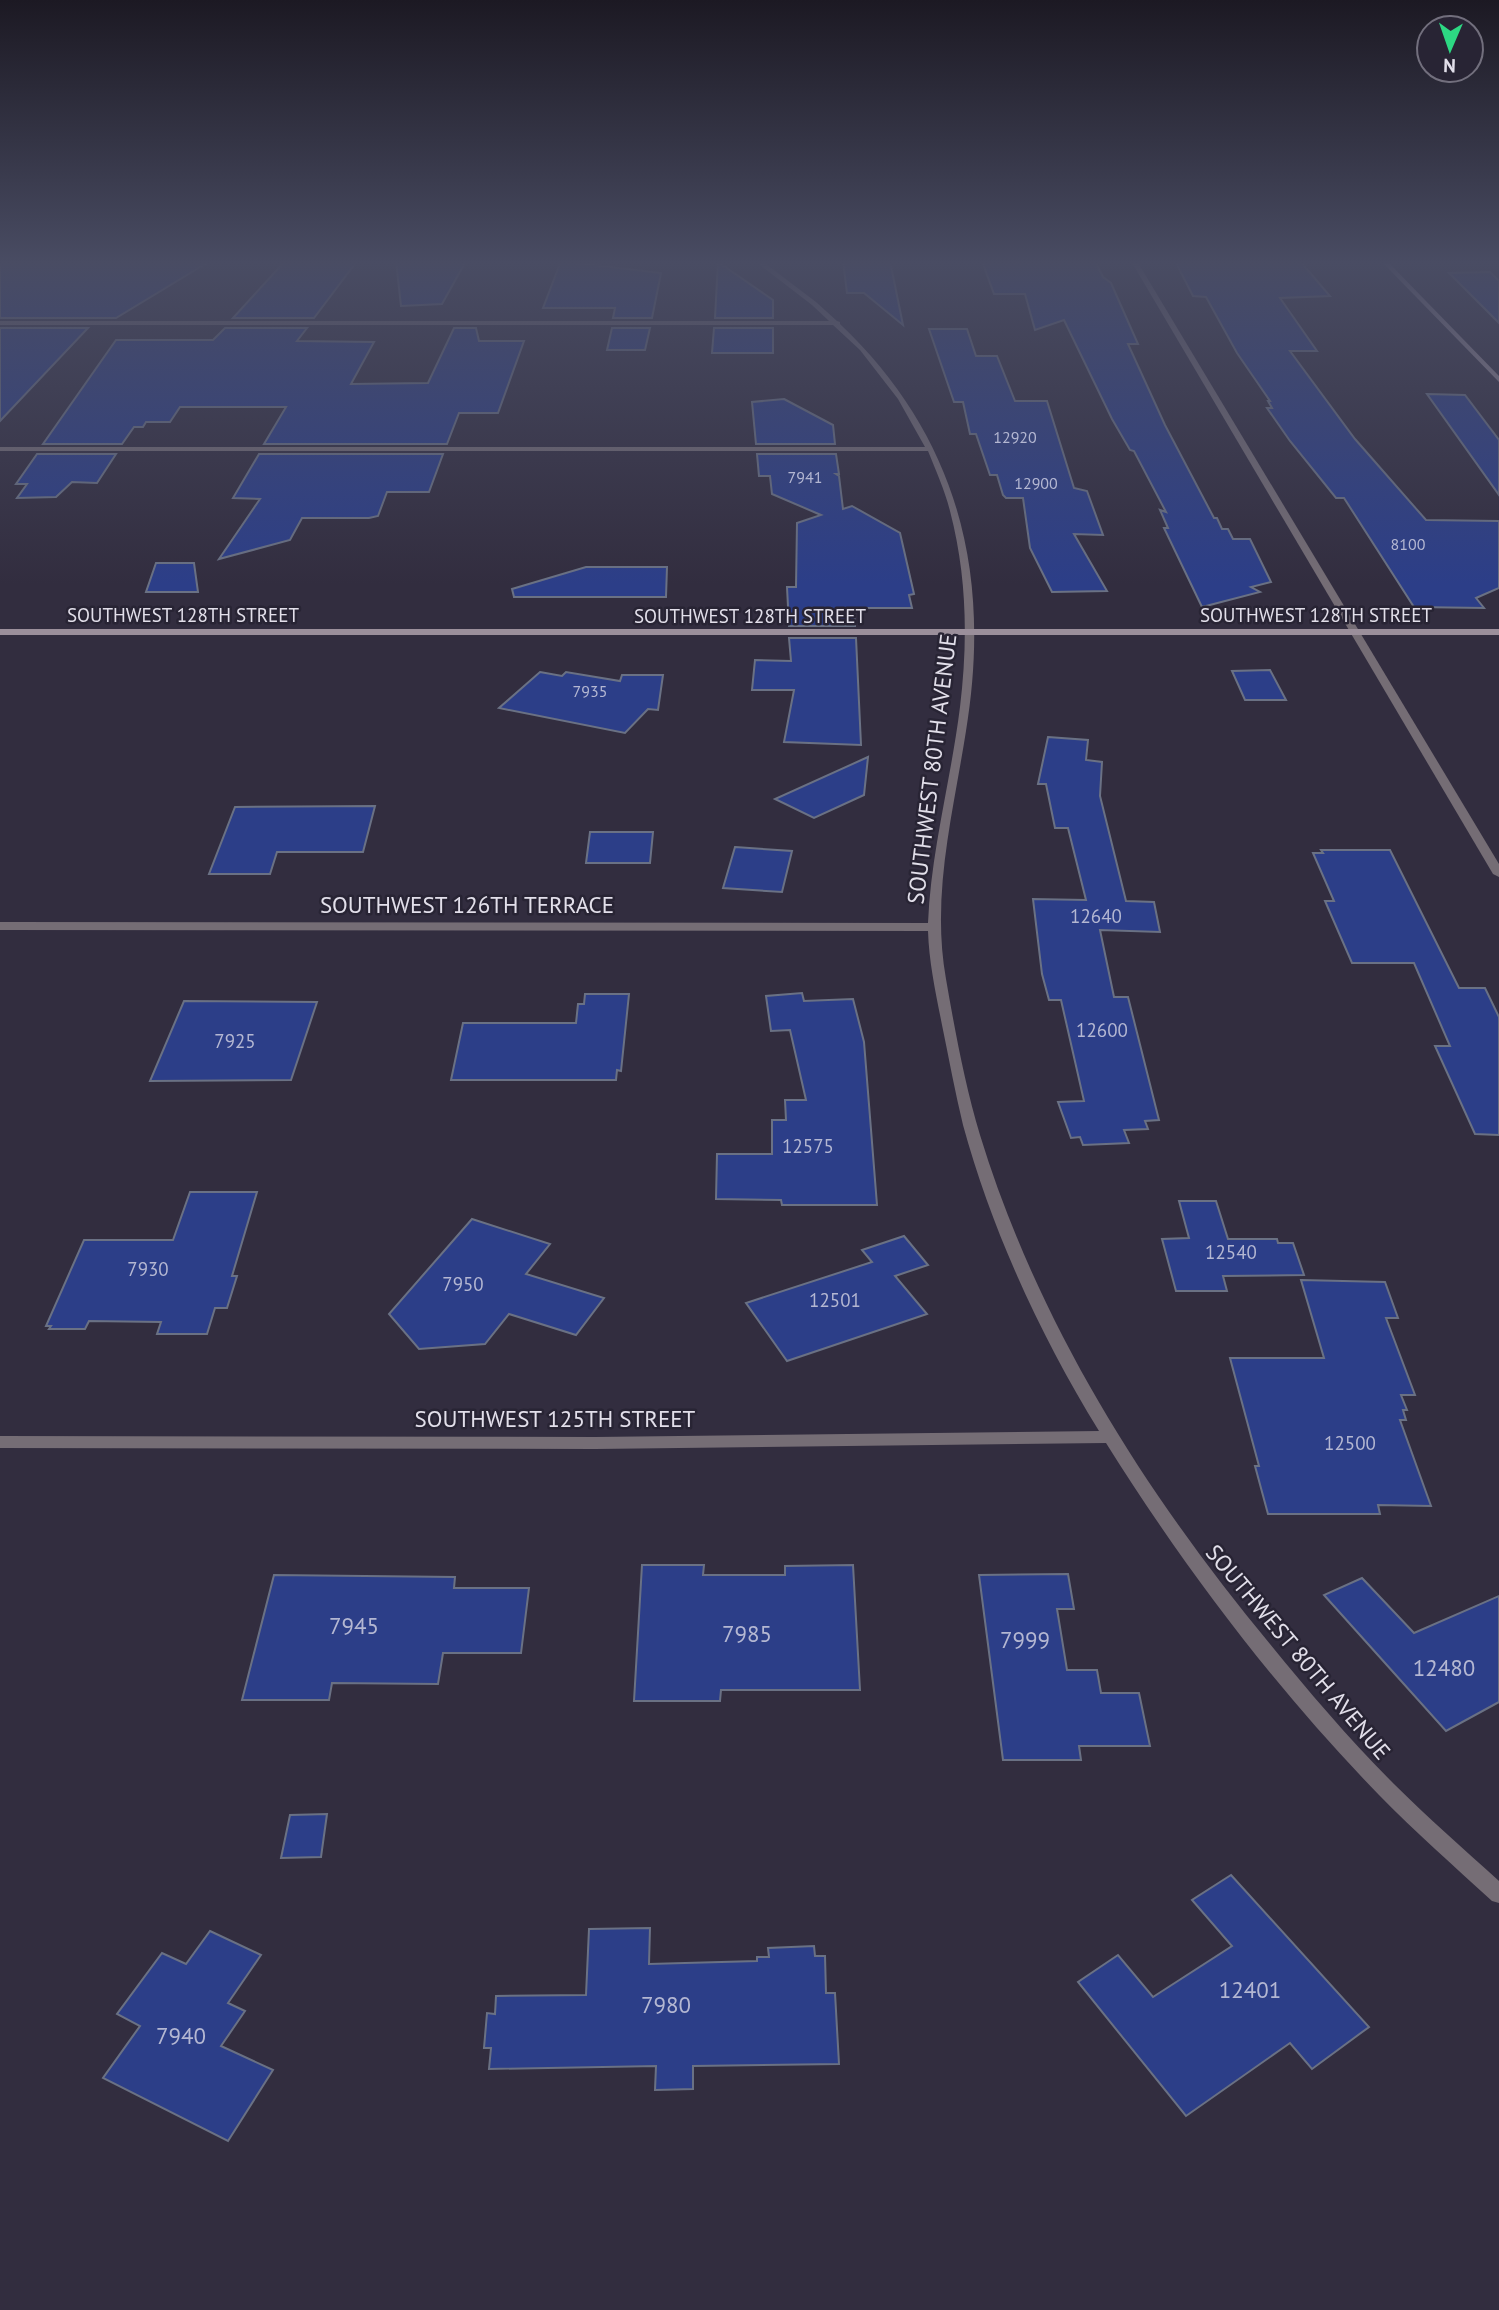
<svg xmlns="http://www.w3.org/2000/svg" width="1499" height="2310" viewBox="0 0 1499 2310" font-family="'PT Sans',sans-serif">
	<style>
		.building { fill: #2c3e88; stroke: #6a7184; stroke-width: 2 }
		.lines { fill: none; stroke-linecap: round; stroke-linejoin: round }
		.street { fill: #756d75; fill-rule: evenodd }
		.secondary { fill: #9b8f9b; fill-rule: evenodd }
		.labels { text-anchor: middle; stroke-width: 5; stroke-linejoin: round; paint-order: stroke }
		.far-number-label { font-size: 16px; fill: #b4b7d2 }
		.far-street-label { font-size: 19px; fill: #e2dfea; stroke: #282434 }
		.number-label { font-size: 19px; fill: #b4b7d2 }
		.street-label { font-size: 23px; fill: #e2dfea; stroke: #282434 }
		.near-number-label { font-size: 23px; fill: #b4b7d2 }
	</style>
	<rect width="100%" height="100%" fill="#322d3f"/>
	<g class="building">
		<polygon points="0,261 210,261 116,318 0,318"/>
		<polygon points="285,261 357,261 314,318 233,318"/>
		<polygon points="396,261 466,261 442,304 401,306"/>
		<polygon points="561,261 661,273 652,318 613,318 615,308 543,308"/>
		<polygon points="843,261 890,261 903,325 864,293 847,293"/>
		<polygon points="982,261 1095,261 1103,277 1111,283 1138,344 1128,344 1165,425 1214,518 1217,518 1222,529 1228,529 1233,539 1250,539 1271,582 1251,587 1260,592 1202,607 1164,528 1168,528 1160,510 1166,512 1134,451 1130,450 1112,419 1064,320 1035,330 1025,294 994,294"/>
		<polygon points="1175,261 1300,261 1330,296 1280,298 1317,351 1290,351 1355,439 1426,520 1499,521 1499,588 1476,598 1484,608 1414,607 1344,498 1336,498 1290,441 1267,408 1272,408 1268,401 1270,401 1237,353 1206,297 1193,296"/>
		<polygon points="718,262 773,300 773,318 715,318"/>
		<polygon points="1490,272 1499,281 1499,323 1449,273"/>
		<polygon points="0,328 88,328 0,421"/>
		<polygon points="225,328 307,328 297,341 374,342 351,384 428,383 454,328 476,328 479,341 524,341 498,413 459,413 447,444 264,444 286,407 180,407 170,422 146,422 143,427 134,427 122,444 43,444 116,340 213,340"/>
		<polygon points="612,328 650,328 645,350 607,350"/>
		<polygon points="714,328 773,328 773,353 712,353"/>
		<polygon points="929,329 967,329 976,356 997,356 1015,401 1047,401 1074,488 1087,491 1103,535 1074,534 1107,591 1052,592 1030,548 1023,498 1006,498 1003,495 997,475 990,475 976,434 970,434 963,402 954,402"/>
		<polygon points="1427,394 1465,395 1499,440 1499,495"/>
		<polygon points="784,399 833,425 835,444 756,444 752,402"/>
		<polygon points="37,454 116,454 97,483 72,482 56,497 17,498 27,484 16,484"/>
		<polygon points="259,454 443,454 429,492 387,492 378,516 369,518 302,518 290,540 219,559 260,499 233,498"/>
		<polygon points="757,454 836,454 839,474 836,474 839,476 843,509 852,506 900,533 914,594 909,595 912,608 854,608 855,626 789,626 787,587 796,587 797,523 821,515 772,494 770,476 759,476"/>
		<polygon points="156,563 194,563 198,592 146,592"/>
		<polygon points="586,567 667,567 666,597 514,597 512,589"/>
		<polygon points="789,638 856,638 861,745 784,742 794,690 752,690 755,660 791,661"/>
		<polygon points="1270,670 1286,700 1245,700 1232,671"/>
		<polygon points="540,672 562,676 566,672 620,681 622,675 663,675 658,710 648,709 625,733 499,708"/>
		<polygon points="1048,737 1088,740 1086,760 1102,762 1100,796 1126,901 1154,902 1160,932 1100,930 1114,997 1128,997 1159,1120 1145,1121 1148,1129 1124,1130 1129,1143 1083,1145 1080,1137 1071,1138 1058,1102 1084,1101 1061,1000 1049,1000 1042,974 1033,899 1086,900 1068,828 1055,828 1046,784 1038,784"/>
		<polygon points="868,757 864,795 814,818 775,799"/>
		<polygon points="375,806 363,852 277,852 270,874 209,874 235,807"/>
		<polygon points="590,832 653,832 650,863 586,863"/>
		<polygon points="735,847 792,851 782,892 723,888"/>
		<polygon points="1321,850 1390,850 1459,988 1485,988 1499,1017 1499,1135 1475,1134 1435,1046 1450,1046 1414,963 1352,963 1325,901 1334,901 1313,853 1323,853"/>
		<polygon points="802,993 804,1001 853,999 864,1042 877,1205 782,1205 781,1200 716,1199 717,1154 772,1154 772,1120 786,1120 785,1100 806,1100 790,1030 771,1031 766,996"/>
		<polygon points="585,994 629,994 621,1071 617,1070 616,1080 451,1080 463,1023 576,1023 578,1004 584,1004"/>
		<polygon points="184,1001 317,1002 291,1080 150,1081"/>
		<polygon points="190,1192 257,1192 232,1276 237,1276 227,1308 215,1308 207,1334 157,1334 161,1322 89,1321 85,1329 49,1329 51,1326 46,1326 84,1240 173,1240"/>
		<polygon points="1179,1201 1216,1201 1228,1239 1277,1239 1278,1243 1293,1243 1304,1275 1223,1276 1227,1291 1176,1291 1162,1239 1189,1238"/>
		<polygon points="472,1219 550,1244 526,1274 604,1298 576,1335 509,1314 485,1344 419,1349 389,1314"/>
		<polygon points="904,1236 928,1265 895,1276 927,1314 787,1361 746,1303 872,1262 862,1250"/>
		<polygon points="1301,1280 1385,1282 1398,1318 1386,1318 1415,1395 1401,1395 1407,1410 1403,1410 1406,1420 1400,1420 1431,1506 1378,1505 1380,1514 1268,1514 1255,1466 1259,1466 1230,1358 1324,1358"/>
		<polygon points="642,1565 704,1565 703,1575 785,1575 785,1566 853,1565 860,1690 721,1690 720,1701 634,1701"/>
		<polygon points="1068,1574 1074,1609 1057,1609 1067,1670 1097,1670 1101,1693 1139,1693 1150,1746 1079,1746 1081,1760 1003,1760 979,1575"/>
		<polygon points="274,1575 455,1577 454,1588 529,1588 521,1653 443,1653 438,1684 332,1683 329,1700 242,1700"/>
		<polygon points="1362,1578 1414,1633 1499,1596 1499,1702 1446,1731 1324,1595"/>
		<polygon points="327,1814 321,1857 281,1858 290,1815"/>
		<polygon points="1231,1875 1369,2027 1312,2069 1290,2043 1186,2116 1078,1982 1118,1955 1153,1997 1232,1946 1192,1900"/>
		<polygon points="650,1928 649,1964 757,1961 757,1957 769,1957 768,1948 814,1946 815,1956 825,1956 826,1993 835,1993 839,2064 693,2066 693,2089 655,2090 656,2066 489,2069 491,2048 484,2048 487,2013 495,2014 496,1996 586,1995 589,1929"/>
		<polygon points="210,1931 261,1955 228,2003 245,2011 221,2046 273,2070 228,2141 103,2078 140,2026 117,2014 162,1953 186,1964"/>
	</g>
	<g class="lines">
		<g class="street">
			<path d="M755,261H762L816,302L837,321L840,322V324C958,436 992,573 966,731C953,814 931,895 946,979C955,1031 965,1085 980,1135C1038,1324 1145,1493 1270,1644C1309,1692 1350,1740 1394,1784C1428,1818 1464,1849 1499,1881V1903L1492,1901C1454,1866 1415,1832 1379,1795C1276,1689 1185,1569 1106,1443L595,1449L0,1448V1436L595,1437L1099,1431C1041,1337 992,1231 963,1125C955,1092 949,1059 942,1025C936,994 929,963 928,931L0,930V922L928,923C931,850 951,780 960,707C968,641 967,576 950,511C945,491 936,471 928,451H0V447H925L898,399L860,350L833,325H0V321H829L812,305Z"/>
			<polygon points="1131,261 1137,261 1499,864 1499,877 1493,874"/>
		</g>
		<g class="secondary">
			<polygon points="1381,261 1387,261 1499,376 1499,382"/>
			<rect x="0" y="629" width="1499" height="6"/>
		</g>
	</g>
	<linearGradient id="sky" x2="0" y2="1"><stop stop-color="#1c1923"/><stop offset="0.45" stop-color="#494c63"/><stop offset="1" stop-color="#494c63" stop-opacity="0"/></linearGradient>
	<rect width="1499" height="584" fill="url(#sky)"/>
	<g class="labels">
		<g class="far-number-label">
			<text x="1015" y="443">12920</text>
			<text x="805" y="483">7941</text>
			<text x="1036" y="489">12900</text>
			<text x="1408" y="550">8100</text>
			<text x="590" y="697">7935</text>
		</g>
		<g class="far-street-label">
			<text x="183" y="622">SOUTHWEST 128TH STREET</text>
			<text x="1316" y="622">SOUTHWEST 128TH STREET</text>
			<text x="750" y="623">SOUTHWEST 128TH STREET</text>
		</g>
		<g class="number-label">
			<text x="1096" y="923">12640</text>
			<text x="1102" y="1037">12600</text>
			<text x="235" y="1048">7925</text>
			<text x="808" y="1153">12575</text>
			<text x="1231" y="1259">12540</text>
			<text x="148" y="1276">7930</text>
			<text x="463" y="1291">7950</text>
			<text x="835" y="1307">12501</text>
			<text x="1350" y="1450">12500</text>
		</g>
		<g class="street-label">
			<text transform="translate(932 769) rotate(-83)" y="8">SOUTHWEST 80TH AVENUE</text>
			<text x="467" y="913">SOUTHWEST 126TH TERRACE</text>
			<text x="555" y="1427">SOUTHWEST 125TH STREET</text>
			<text transform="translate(1298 1652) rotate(50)" y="8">SOUTHWEST 80TH AVENUE</text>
		</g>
		<g class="near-number-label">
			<text x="354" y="1634">7945</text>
			<text x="747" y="1642">7985</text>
			<text x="1025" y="1648">7999</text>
			<text x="1444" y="1676">12480</text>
			<text x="1250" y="1998">12401</text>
			<text x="666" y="2013">7980</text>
			<text x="181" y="2044">7940</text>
		</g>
	</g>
	<g transform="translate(1450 49) rotate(182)"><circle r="33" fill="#282434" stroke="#726f7d" stroke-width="2"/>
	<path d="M0-5L12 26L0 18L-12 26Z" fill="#2dd883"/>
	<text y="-10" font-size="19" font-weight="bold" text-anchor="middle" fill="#e2dfea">N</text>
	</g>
</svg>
